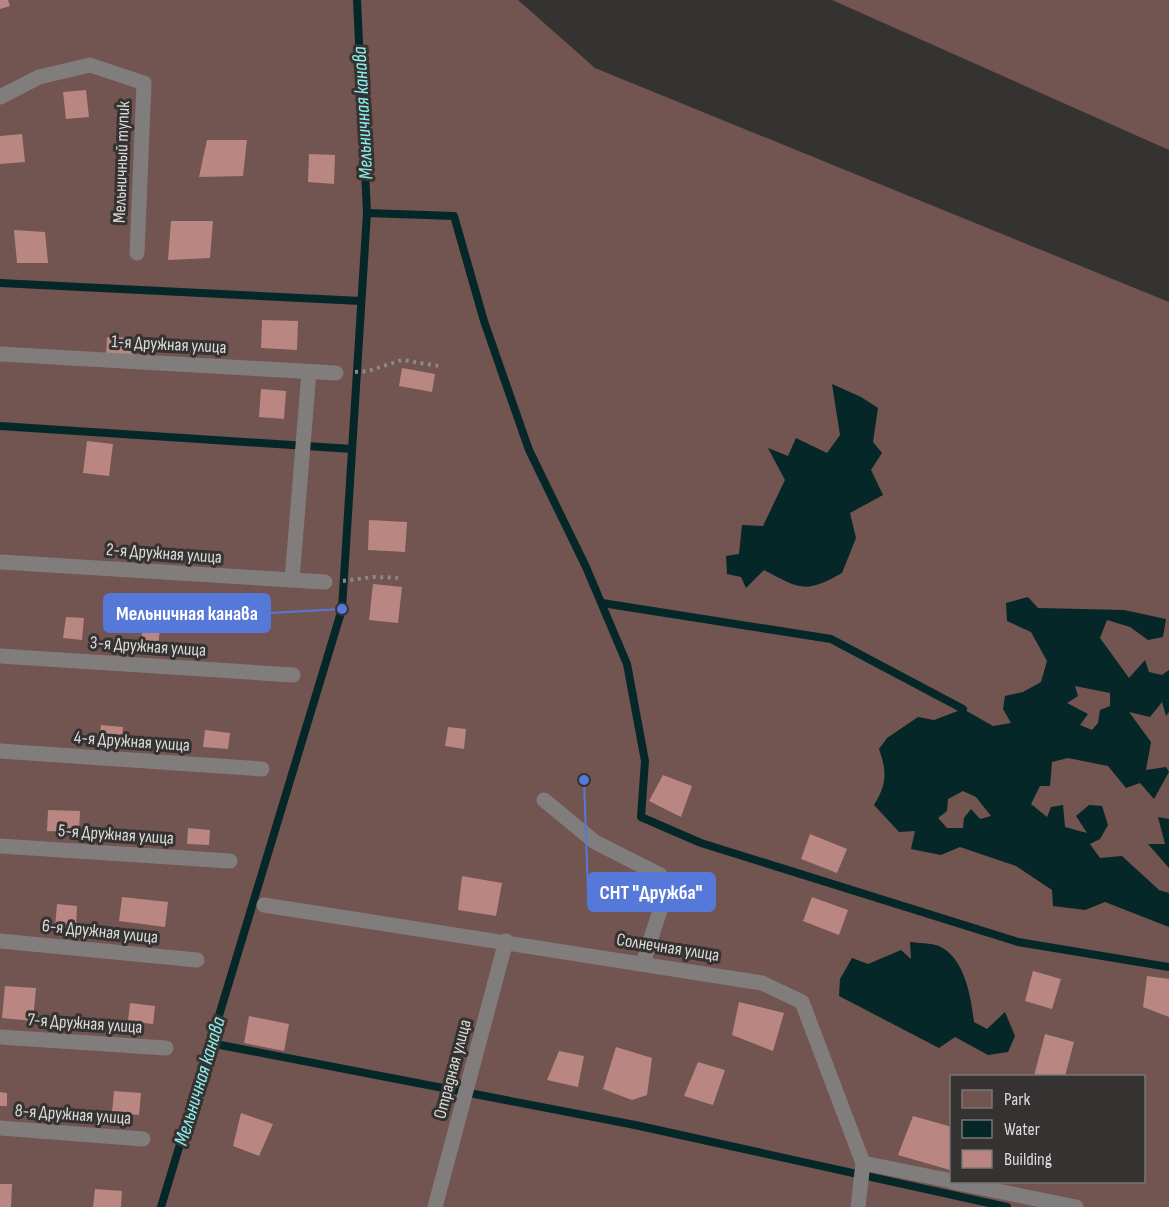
<svg xmlns="http://www.w3.org/2000/svg" width="1169" height="1207" viewBox="0 0 1169 1207" font-family="'Sofia Sans Condensed',sans-serif">
	<style>
		.green { fill: #725451; fill-rule: evenodd }
		.water { fill: #052727; fill-rule: evenodd }
		.lines { fill: none; stroke-linecap: round; stroke-linejoin: round }
		.stream { stroke: #052727; stroke-width: 8 }
		.building { fill: #ba8682 }
		.path { stroke: #8c8989; stroke-width: 4; stroke-dasharray: 3 4.5; stroke-linecap: butt }
		.lane { stroke: #817d7d; stroke-width: 15 }
		.labels { text-anchor: middle; stroke-width: 6; stroke-linejoin: round; paint-order: stroke }
		.street-label { font-size: 18px; fill: #dcdada; stroke: #353232 }
		.water-label { font-size: 20px; font-style: italic; fill: #8cf0ed; stroke: #353232 }
		.leader { fill: none; stroke: #5678d9; stroke-width: 2 }
		.callout-dot { fill: #5678d9; stroke: #353232; stroke-width: 2 }
		.callout { fill: #5678d9; stroke: #5678d9; stroke-width: 2 }
		.callout-label { font-size: 20px; text-anchor: middle; font-weight: bold; fill: #fff }
	</style>
	<rect width="100%" height="100%" fill="#353232"/>
	<g class="green">
		<path d="M0,0H518L595,68L1169,302V1207H0ZM952,1076H1144V1182H952Z"/>
		<polygon points="832,0 1169,0 1169,150"/>
	</g>
	<g class="water">
		<path d="M832,384L861,397L878,408L873,442L882,453L871,470L883,495L850,513L856,538L842,573C805,594 800,589 764,570L746,588L741,577L727,574L726,556L739,554L742,525L763,526L785,480L768,448L788,456L796,438L827,453L840,435Z"/>
		<path d="M1028,597L1038,608L1124,610L1166,619L1163,637L1148,640L1130,627L1107,620L1100,638L1129,678L1145,660L1149,672L1162,675L1169,670V712L1166,716L1162,702L1150,717L1129,712L1151,742L1146,770L1166,767L1169,772L1154,799L1140,783L1126,788L1108,766L1068,758L1052,762L1050,786H1040L1031,804L1047,817L1051,807L1063,805L1065,827L1087,833L1076,816L1089,805L1102,806L1108,825L1100,839L1090,844L1100,858L1122,856L1159,890L1169,893V927L1105,902L1085,910L1053,906L1052,890L1016,866L960,847L941,855L911,849L915,831L899,832L874,805C887,784 887,772 879,749L887,738L918,717L934,720L963,709L993,726L1011,723L1003,709L1005,696L1023,692L1041,682L1047,661L1031,632L1007,621L1006,603ZM1075,686L1110,693V706L1100,710L1098,723L1092,730L1080,725L1088,714L1067,703L1078,696ZM963,791L976,797L991,816L980,819L971,809L964,818L963,828H947L938,818L947,811L948,799Z"/>
		<polygon points="1158,817 1169,819 1169,868 1148,844 1165,844"/>
		<path d="M910,942C918,943 931,943 939,946C965,958 971,997 974,1022L987,1029L1005,1012L1015,1036L1008,1052L988,1055L955,1037L939,1048L839,996L840,979L852,958L868,964L901,950L911,959Z"/>
	</g>
	<g class="lines">
		<g class="stream">
			<polyline points="367,213 454,216 484,321 529,450 586,567 627,664 645,761 641,817 701,843 1018,942 1169,967"/>
			<polyline points="0,283 361,301"/>
			<polyline points="0,426 352,449"/>
			<polyline points="602,603 831,639 963,709"/>
			<polyline points="210,1043 635,1125 1007,1207"/>
			<polyline points="161,1207 342,609 367,213 357,0"/>
		</g>
	</g>
	<g class="building">
		<polygon points="0,0 8,0 10,6 0,9"/>
		<polygon points="86,90 89,117 66,119 63,92"/>
		<polygon points="22,134 25,162 0,164 0,136"/>
		<polygon points="207,140 247,140 243,176 199,177"/>
		<polygon points="309,154 335,155 334,184 308,182"/>
		<polygon points="171,221 213,221 210,258 168,260"/>
		<polygon points="14,230 45,232 48,263 17,263"/>
		<polygon points="262,320 298,321 297,350 261,348"/>
		<polygon points="107,337 134,338 133,357 106,356"/>
		<polygon points="402,368 435,374 432,392 399,386"/>
		<polygon points="261,389 286,391 284,419 259,417"/>
		<polygon points="87,441 113,444 109,476 83,473"/>
		<polygon points="369,520 407,522 405,552 368,550"/>
		<polygon points="373,584 402,587 398,623 369,620"/>
		<polygon points="66,617 84,618 82,640 63,638"/>
		<polygon points="143,626 160,627 158,650 140,648"/>
		<polygon points="101,725 123,727 122,744 99,742"/>
		<polygon points="448,727 466,729 464,749 445,746"/>
		<polygon points="205,730 230,733 228,749 203,747"/>
		<polygon points="663,775 692,786 681,817 649,801"/>
		<polygon points="48,810 80,811 79,832 47,831"/>
		<polygon points="188,828 210,830 209,845 187,844"/>
		<polygon points="810,834 847,849 837,873 801,859"/>
		<polygon points="462,876 502,883 496,916 458,910"/>
		<polygon points="122,897 168,902 165,927 119,921"/>
		<polygon points="812,897 848,910 839,935 803,921"/>
		<polygon points="57,904 77,906 76,929 55,928"/>
		<polygon points="1033,971 1061,979 1052,1009 1025,1001"/>
		<polygon points="1147,976 1169,979 1169,1017 1143,1007"/>
		<polygon points="5,986 36,988 33,1021 2,1018"/>
		<polygon points="739,1002 784,1013 773,1051 732,1035"/>
		<polygon points="130,1003 155,1006 153,1024 128,1021"/>
		<polygon points="249,1016 289,1024 284,1051 244,1043"/>
		<polygon points="1045,1034 1074,1042 1065,1076 1034,1076"/>
		<polygon points="616,1047 652,1058 647,1095 632,1100 603,1089"/>
		<polygon points="559,1051 584,1056 578,1087 547,1080"/>
		<polygon points="698,1062 725,1070 713,1105 684,1096"/>
		<polygon points="114,1091 141,1093 139,1115 112,1113"/>
		<polygon points="0,1092 7,1093 7,1106 0,1106"/>
		<polygon points="241,1113 273,1124 259,1156 233,1146"/>
		<polygon points="913,1116 952,1127 950,1170 898,1155"/>
		<polygon points="0,1184 12,1184 11,1207 0,1207"/>
		<polygon points="95,1189 122,1191 121,1207 93,1207"/>
	</g>
	<g class="lines">
		<g class="path">
			<polyline points="355,372 368,371 402,360 439,366"/>
			<polyline points="343,581 373,577 402,578"/>
		</g>
		<g class="lane">
			<polyline points="0,97 39,77 90,65 144,83 137,253"/>
			<polyline points="0,354 336,373"/>
			<polyline points="0,562 325,582"/>
			<polyline points="292,580 309,372"/>
			<polyline points="0,656 293,675"/>
			<polyline points="0,751 262,769"/>
			<polyline points="544,800 595,842 660,875 662,904 643,963"/>
			<polyline points="0,846 230,861"/>
			<polyline points="264,905 762,983 802,1002 863,1163 952,1181"/>
			<polyline points="0,941 197,960"/>
			<polyline points="0,1037 166,1048"/>
			<polyline points="0,1128 143,1139"/>
			<polyline points="953,1182 1076,1207"/>
			<polyline points="435,1207 506,941"/>
			<polyline points="858,1207 863,1163"/>
		</g>
	</g>
	<g class="labels">
		<g class="street-label">
			<text transform="translate(121 162) rotate(-88)" y="6">Мельничный тупик</text>
			<text transform="translate(169 344) rotate(3)" y="6">1-я Дружная улица</text>
			<text transform="translate(164 553) rotate(4)" y="6">2-я Дружная улица</text>
			<text transform="translate(148 646) rotate(4)" y="6">3-я Дружная улица</text>
			<text transform="translate(132 741) rotate(4)" y="6">4-я Дружная улица</text>
			<text transform="translate(116 834) rotate(4)" y="6">5-я Дружная улица</text>
			<text transform="translate(100 931) rotate(6)" y="6">6-я Дружная улица</text>
			<text transform="translate(668 947) rotate(9)" y="6">Солнечная улица</text>
			<text transform="translate(85 1023) rotate(4)" y="6">7-я Дружная улица</text>
			<text transform="translate(452 1069) rotate(-75)" y="6">Отрадная улица</text>
			<text transform="translate(73 1114) rotate(4)" y="6">8-я Дружная улица</text>
		</g>
		<g class="water-label">
			<text transform="translate(362 113) rotate(-93)" y="7">Мельничная канава</text>
			<text transform="translate(199 1081) rotate(-73)" y="7">Мельничная канава</text>
		</g>
	</g>
	<path class="leader" d="M342 609L270 613M584 780L588 892"/>
	<g class="callout-dot">
		<circle cx="342" cy="609" r="6"/>
		<circle cx="584" cy="780" r="6"/>
	</g>
	<g class="callout">
		<rect x="104" y="594" width="166" height="38" rx="6"/>
		<rect x="588" y="873" width="127" height="38" rx="6"/>
	</g>
	<g class="callout-label">
		<text x="187" y="620">Мельничная канава</text>
		<text x="651" y="899">СНТ "Дружба"</text>
	</g>
	<rect x="950" y="1075" width="195" height="108" fill="#353232" stroke="#787575" stroke-width="1.5"/>
	<rect x="962" y="1090" width="30" height="18" fill="#725451" stroke="#787575" stroke-width="1.5"/>
	<text x="1004" y="1105" font-size="18" fill="#dcdada">Park</text>
	<rect x="962" y="1120" width="30" height="18" fill="#052727" stroke="#787575" stroke-width="1.5"/>
	<text x="1004" y="1135" font-size="18" fill="#dcdada">Water</text>
	<rect x="962" y="1150" width="30" height="18" fill="#ba8682" stroke="#787575" stroke-width="1.5"/>
	<text x="1004" y="1165" font-size="18" fill="#dcdada">Building</text>
</svg>
